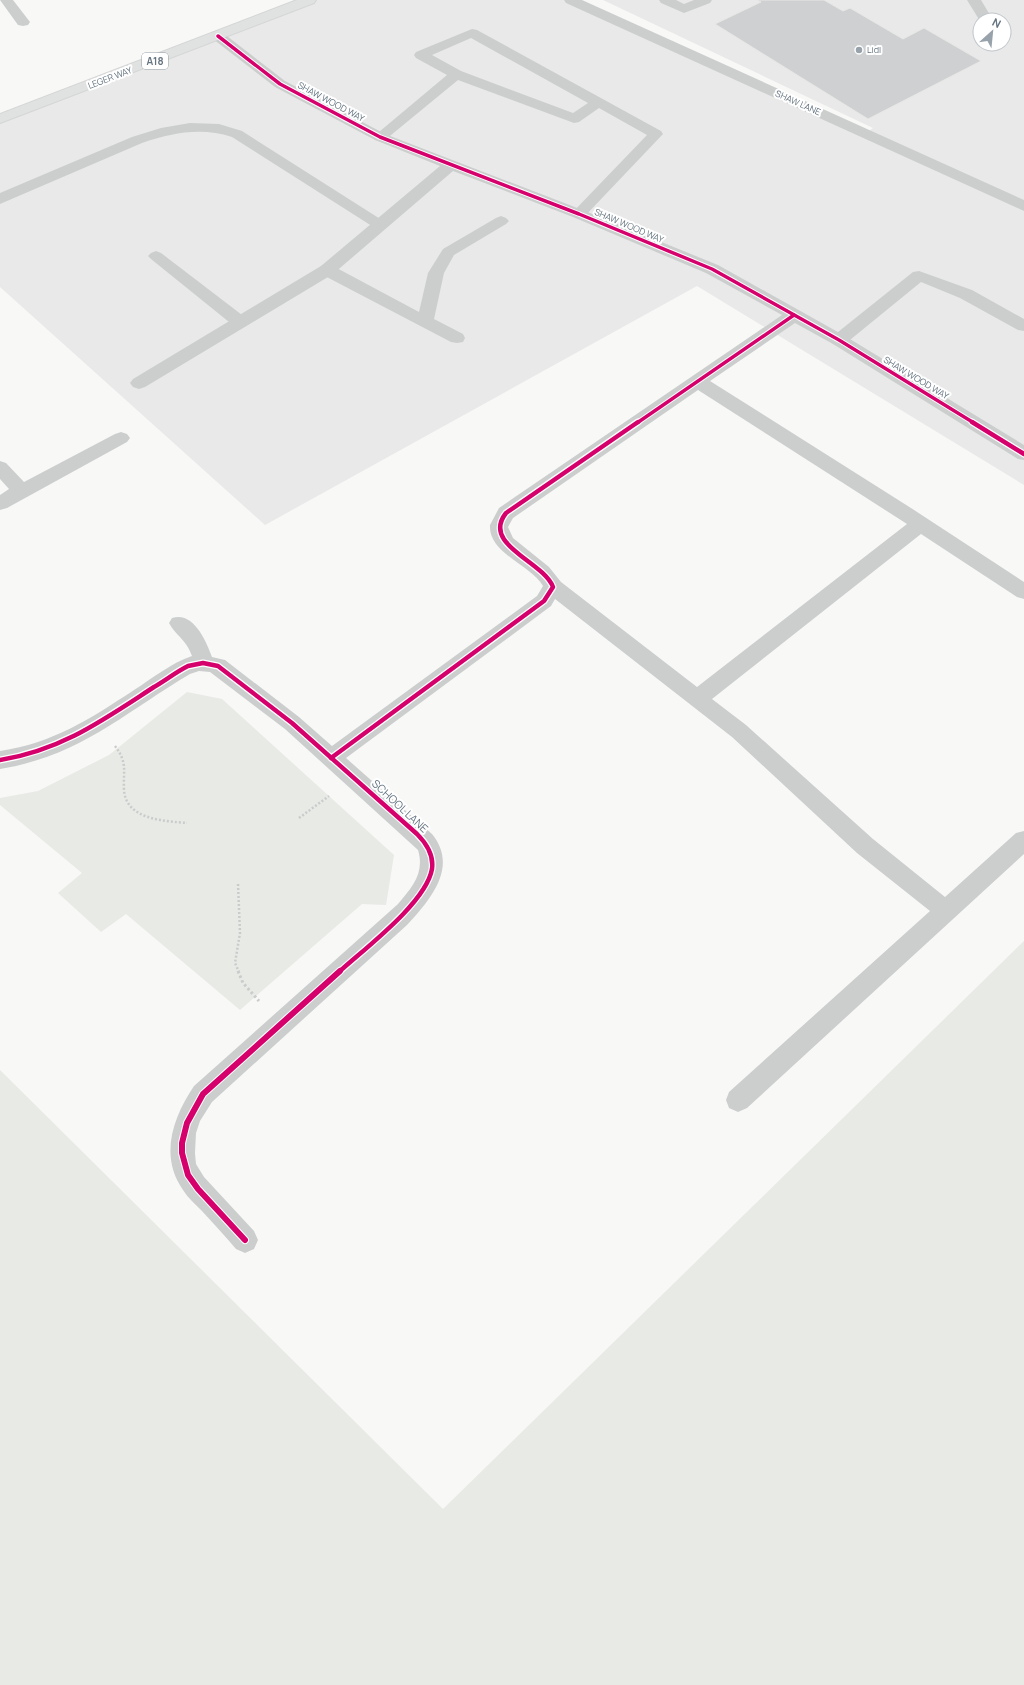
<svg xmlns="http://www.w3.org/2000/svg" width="1024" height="1685" viewBox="0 0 1024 1685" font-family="Manrope,sans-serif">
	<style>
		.built { fill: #e8e9e8; fill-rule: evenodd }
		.green { fill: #e8eae5 }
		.building { fill: #cfd0d1; stroke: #e7e7e6 }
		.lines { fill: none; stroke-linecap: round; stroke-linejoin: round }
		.trunk-casing { stroke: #d4d5d5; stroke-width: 2 }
		.path-far1 { stroke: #cacbcc; stroke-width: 2.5; stroke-dasharray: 2 2; stroke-linecap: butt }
		.path { stroke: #cacbcc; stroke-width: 3; stroke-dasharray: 2.5 2.5; stroke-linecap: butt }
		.service { fill: #cccece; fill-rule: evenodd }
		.minor { fill: #cccece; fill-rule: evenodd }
		.trunk { fill: #e0e1e1; fill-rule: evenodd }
		.cycleway-far2-casing { stroke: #fff; stroke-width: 5.5 }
		.cycleway-far1-casing { stroke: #fff; stroke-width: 7 }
		.cycleway-casing { stroke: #fff; stroke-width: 8 }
		.cycleway-far2 { stroke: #d6006c; stroke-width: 3.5 }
		.cycleway-far1 { stroke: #d6006c; stroke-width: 4.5 }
		.cycleway { stroke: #d6006c; stroke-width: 6 }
		.poi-dot { fill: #98a2aa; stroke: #fff; stroke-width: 1.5 }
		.labels { text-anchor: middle; stroke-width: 4; stroke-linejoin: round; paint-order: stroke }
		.far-poi-label { font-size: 9px; fill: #657480; stroke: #fff; text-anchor: start }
		.far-street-label { font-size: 9px; fill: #657480; stroke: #fff }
		.shield { fill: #fff; stroke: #939ea6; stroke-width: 1 }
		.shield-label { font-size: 10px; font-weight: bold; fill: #657480 }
		.street-label { font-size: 11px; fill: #657480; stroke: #fff }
	</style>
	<rect width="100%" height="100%" fill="#f8f8f7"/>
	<path class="built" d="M309,0H571L866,133L873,128L603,0H1024V485L697,286L265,525L0,287V119ZM980,20H1004V44H980Z"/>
	<g class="green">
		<polygon points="187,692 222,699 394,855 386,905 362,904 240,1010 126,914 101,932 58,893 82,873 0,805 0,798 38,791 109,755"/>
		<polygon points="1024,941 1024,1685 0,1685 0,1070 443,1509"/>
	</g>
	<polygon class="building" points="757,0 824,0 843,11 850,8 903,39 924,28 981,61 868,119 715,24 761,2"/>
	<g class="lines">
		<defs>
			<polygon id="trunk" points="297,0 316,0 314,3 0,123 0,114"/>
		</defs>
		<use href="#trunk" class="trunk-casing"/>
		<g class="path-far1">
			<path d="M115,746C128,763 123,771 124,790C126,820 165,821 187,823"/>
			<polyline points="299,818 329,796"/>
			<polyline points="238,884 240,933 235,963 239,972"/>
		</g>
		<polyline class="path" points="238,971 243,983 259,1001"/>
		<g class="service">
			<polygon points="659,0 676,0 684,4 694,0 712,0 710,3 684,13 661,3"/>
			<path d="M472,29L477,30L661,131L663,134L584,217L579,219L574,217L571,214L647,135L599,108L579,122L574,123L458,80L385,140L380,141L375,140L373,137L447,75L416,58L414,55L416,52ZM471,38L588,103L573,113L461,71L432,55Z"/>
			<path d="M190,123L219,124L242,131L385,222L388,225L385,228L380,230L375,228L232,137C201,127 172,133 142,143L0,204V193L132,137L161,128Z"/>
			<polygon points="501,216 506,218 509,221 506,224 454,255 444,273 434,319 463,334 465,338 463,342 457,343 451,342 321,274 319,270 321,266 327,265 333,266 419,312 428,273 443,249 496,218"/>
			<polygon points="156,251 161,253 246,318 248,322 246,326 240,327 234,326 151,259 148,256 151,253"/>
			<polygon points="919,271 972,290 1024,319 1024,331 1018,330 960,298 921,282 845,344 839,345 833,344 831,340 833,336 913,272"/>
		</g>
		<g class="minor">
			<polygon points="0,0 13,0 30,22 28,25 23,26 18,25"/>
			<polygon points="564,0 582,0 1024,200 1024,211 566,3"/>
			<polygon points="967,0 981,0 993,20 980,20 980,21"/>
			<path d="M218,32L223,33L285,81L385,134L585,211L718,265L845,336L1024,445V460L1018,459L833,344L795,323L710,381L911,508L1024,582V599L1017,597L921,534L712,699L746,725L873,839L945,897L1016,833L1024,831V854L747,1108L738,1112L729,1108L726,1100L729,1092L930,911L857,853L732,737L555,599L551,606L346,758L432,834C459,867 430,900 407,925L212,1102L200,1121L196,1133L195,1153L196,1164L204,1177L254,1231L258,1240L254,1249L245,1253L236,1249C225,1236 213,1223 201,1210C195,1204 188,1198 183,1190C159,1156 173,1117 194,1086L398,904C412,887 425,873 418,850L285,729L210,672L199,671L190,674C124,713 80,756 0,769V751C53,743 90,719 134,690C153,678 171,663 192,656C186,639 176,636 169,623L172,618C193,611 206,640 212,657L225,660L299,717L332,746L537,596L543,586C531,565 488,553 490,525L499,508L782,315L706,273L573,217L453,171L333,274L145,387L139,389L133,387L130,383L133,379L321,266L440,166L375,140L275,87L213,39L211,36L213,33ZM698,390L907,524L697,687L561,582L549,567L513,538L508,527L513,518Z"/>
			<polygon points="121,432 127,434 130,438 127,442 7,508 0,510 0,495 9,489 0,479 0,461 6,463 24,482 115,434"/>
		</g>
		<use href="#trunk" class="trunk"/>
		<defs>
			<g id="cycleway-far2">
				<polyline points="218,36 280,84 380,137 579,214 712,269 839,340 974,423"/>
				<polyline points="637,423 794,315"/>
			</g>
			<g id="cycleway-far1">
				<polyline points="972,422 1024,454"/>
				<path d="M331,758L544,601L553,587C543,561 481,545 506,513L638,422"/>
				<path d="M0,760C62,750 103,720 154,687C166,680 176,672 188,666L203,663L218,666L292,723L417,834C427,844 434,855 432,869C426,903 364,949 339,972"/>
			</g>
			<polyline id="cycleway" points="245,1240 198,1189 188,1175 182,1153 182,1143 187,1123 203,1094 340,971"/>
		</defs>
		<use href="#cycleway-far2" class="cycleway-far2-casing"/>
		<use href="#cycleway-far1" class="cycleway-far1-casing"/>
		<use href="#cycleway" class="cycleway-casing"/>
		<use href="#cycleway-far2" class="cycleway-far2"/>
		<use href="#cycleway-far1" class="cycleway-far1"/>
		<use href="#cycleway" class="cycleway"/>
	</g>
	<circle class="poi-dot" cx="859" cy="50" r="4"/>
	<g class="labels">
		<g class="far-poi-label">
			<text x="867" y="53">Lidl</text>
		</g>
		<g class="far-street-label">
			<text transform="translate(110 78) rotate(-21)" y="3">LEGER WAY</text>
			<text transform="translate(331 102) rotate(28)" y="3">SHAW WOOD WAY</text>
			<text transform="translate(798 103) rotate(24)" y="3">SHAW LANE</text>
			<text transform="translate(629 226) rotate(23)" y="3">SHAW WOOD WAY</text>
			<text transform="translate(916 378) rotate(31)" y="3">SHAW WOOD WAY</text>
		</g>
		<rect class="shield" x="142" y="53" width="26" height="16" rx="3"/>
		<g class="shield-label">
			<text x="155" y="65">A18</text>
		</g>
		<g class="street-label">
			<text transform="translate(400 806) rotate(43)" y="4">SCHOOL LANE</text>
		</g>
	</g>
	<g transform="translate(992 32) rotate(27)"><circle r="19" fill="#ffffff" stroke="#c1c7cc"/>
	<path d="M0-3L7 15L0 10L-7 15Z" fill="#98a2aa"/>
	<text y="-6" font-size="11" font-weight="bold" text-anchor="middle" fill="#657480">N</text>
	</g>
</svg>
